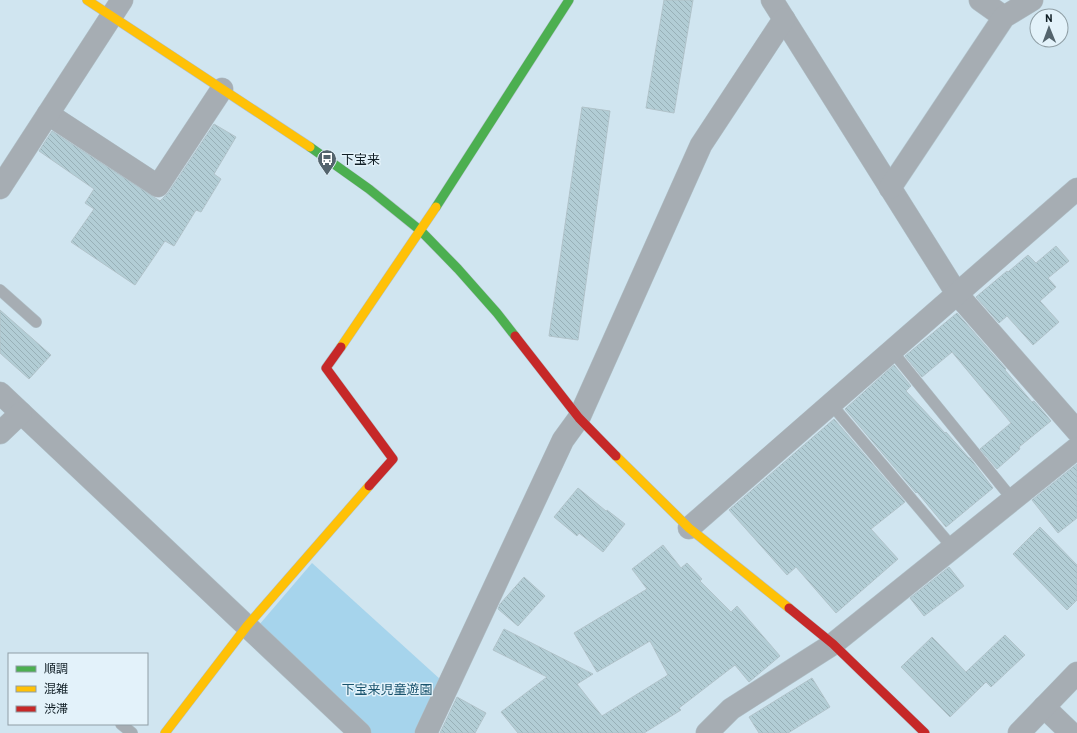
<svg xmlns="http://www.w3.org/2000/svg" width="1077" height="733" viewBox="0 0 1077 733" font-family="Barlow,'Noto Sans JP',sans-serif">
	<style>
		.park { fill: #a6d4ec }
		.building { fill: url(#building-back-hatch); stroke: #b1c3ca }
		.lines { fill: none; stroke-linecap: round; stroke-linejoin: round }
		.lane-casing { stroke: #b0c1c9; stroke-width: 12 }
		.street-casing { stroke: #b0c1c9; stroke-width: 23 }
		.fast-casing { stroke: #b0c1c9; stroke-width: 10 }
		.slow-casing { stroke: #b0c1c9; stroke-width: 10 }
		.jam-casing { stroke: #b0c1c9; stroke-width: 10 }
		.lane { stroke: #a6adb3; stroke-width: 11 }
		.street { stroke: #a6adb3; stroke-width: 22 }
		.fast { stroke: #4caf50; stroke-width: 9 }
		.slow { stroke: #ffc107; stroke-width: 9 }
		.jam { stroke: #c62828; stroke-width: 9 }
		.labels { text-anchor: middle; stroke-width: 3; stroke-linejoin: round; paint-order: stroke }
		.poi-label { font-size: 13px; fill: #111f26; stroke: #e3f2fa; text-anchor: start }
		.park-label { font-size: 13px; fill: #19536d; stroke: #e3f2fa }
	</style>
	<defs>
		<pattern id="building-back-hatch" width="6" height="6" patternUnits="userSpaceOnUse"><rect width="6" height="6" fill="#b2cdd5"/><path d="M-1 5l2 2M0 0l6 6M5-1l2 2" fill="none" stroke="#98b0b7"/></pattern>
	</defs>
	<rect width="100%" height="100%" fill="#d0e5f0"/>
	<polygon class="park" points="312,563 441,680 416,733 371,733 259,625"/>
	<g class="building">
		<polygon points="664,0 693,0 674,113 646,108"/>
		<polygon points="582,107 610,111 578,340 549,336"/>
		<polygon points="214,124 236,137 214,174 221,179 201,212 196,210 174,246 165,241 135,285 71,242 94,209 85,203 94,189 39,151 52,131 160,201 168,193"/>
		<polygon points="1056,246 1069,261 1048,278 1056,287 1040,301 1059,322 1033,345 1007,316 999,323 976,297 1007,271 1008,272 1028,255 1036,263"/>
		<polygon points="0,310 51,355 29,379 0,353"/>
		<polygon points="957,313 1006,369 1005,370 1032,402 1034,401 1051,421 1019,447 1020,449 997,469 980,449 1011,423 952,352 922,377 905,356"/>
		<polygon points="894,365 911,386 906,391 945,433 946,432 969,458 970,458 993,488 946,527 917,492 916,493 845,409"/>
		<polygon points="834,419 905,502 871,529 898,559 836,613 796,567 787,575 729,510"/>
		<polygon points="1077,464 1077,518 1058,533 1032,500"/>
		<polygon points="578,488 606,511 607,510 625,524 603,552 579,533 577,536 554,517"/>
		<polygon points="1040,527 1077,565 1077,600 1067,610 1013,554"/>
		<polygon points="663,545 681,568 687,563 702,579 700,581 731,612 737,606 780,656 749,682 735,665 679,708 681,710 644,733 518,733 501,712 547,677 493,650 504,629 593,674 577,684 602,716 668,675 650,641 597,672 574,633 647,589 632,569"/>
		<polygon points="949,567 964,586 924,616 910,598"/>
		<polygon points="524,577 545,596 518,626 498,609 500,604"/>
		<polygon points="1005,635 1025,655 991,687 986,682 950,717 901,667 932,637 966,672"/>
		<polygon points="812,678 830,707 788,733 759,733 749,717"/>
		<polygon points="457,697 486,713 475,733 440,733"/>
	</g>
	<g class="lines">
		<defs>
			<g id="lane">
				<polyline points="0,290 36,322"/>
				<polyline points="892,351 1013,500"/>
				<polyline points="831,404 953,548"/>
				<polyline points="121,724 132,733"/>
			</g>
			<g id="street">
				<polyline points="772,0 957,294 1077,431"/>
				<polyline points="980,0 1004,17"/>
				<polyline points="48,114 158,186 222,89"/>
				<polyline points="0,188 122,0"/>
				<polyline points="890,188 1004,17 1032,0"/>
				<polyline points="0,393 360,733"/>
				<polyline points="0,433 21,413"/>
				<polyline points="689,528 1077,189"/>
				<polyline points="1044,707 1071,733"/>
				<polyline points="426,733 563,440 579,418 701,145 784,19"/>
				<polyline points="707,733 731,709 833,644 1077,448"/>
				<polyline points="1019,733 1077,673"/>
			</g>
			<g id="fast">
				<polyline points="310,147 369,189 421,231 458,269 497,313 515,336"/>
				<polyline points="436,207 569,0"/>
			</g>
			<g id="slow">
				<polyline points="87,0 310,147"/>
				<polyline points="341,347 436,207"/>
				<polyline points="616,456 689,528 789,608"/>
				<polyline points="165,733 247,626 369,486"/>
			</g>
			<g id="jam">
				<polyline points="515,336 579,418 616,456"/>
				<polyline points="341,347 326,368 393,459 369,486"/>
				<polyline points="789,608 833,644 925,733"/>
			</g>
		</defs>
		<use href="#lane" class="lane-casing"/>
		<use href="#street" class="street-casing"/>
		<use href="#fast" class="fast-casing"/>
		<use href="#slow" class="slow-casing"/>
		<use href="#jam" class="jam-casing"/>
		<use href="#lane" class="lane"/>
		<use href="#street" class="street"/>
		<use href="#fast" class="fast"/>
		<use href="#slow" class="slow"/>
		<use href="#jam" class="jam"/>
	</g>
	<defs>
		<symbol id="bus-pin" viewBox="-11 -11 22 30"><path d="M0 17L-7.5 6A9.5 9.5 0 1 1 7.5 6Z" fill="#54646d" stroke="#e3f2fa"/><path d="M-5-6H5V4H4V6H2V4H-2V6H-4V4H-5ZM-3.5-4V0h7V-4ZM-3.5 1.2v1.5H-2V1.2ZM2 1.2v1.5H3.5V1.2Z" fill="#fff"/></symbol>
	</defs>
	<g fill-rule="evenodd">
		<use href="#bus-pin" x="316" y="148" width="22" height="30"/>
	</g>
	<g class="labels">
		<g class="poi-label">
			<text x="341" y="164">下宝来</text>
		</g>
		<g class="park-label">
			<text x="387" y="694">下宝来児童遊園</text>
		</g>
	</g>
	<rect x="8" y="653" width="140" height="72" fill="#e3f2fa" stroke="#8f9ea5"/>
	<rect x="16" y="666" width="20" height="6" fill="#4caf50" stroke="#8f9ea5"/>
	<text x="44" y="673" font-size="12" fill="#111f26">順調</text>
	<rect x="16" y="686" width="20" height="6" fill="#ffc107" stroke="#8f9ea5"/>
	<text x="44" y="693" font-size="12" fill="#111f26">混雑</text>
	<rect x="16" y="706" width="20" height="6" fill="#c62828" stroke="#8f9ea5"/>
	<text x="44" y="713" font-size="12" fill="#111f26">渋滞</text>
	<g transform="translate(1049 28) rotate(359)"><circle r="19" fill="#e3f2fa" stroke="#8f9ea5"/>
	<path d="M0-3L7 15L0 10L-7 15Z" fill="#54646d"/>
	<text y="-6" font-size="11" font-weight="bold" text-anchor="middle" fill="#111f26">N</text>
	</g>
</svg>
